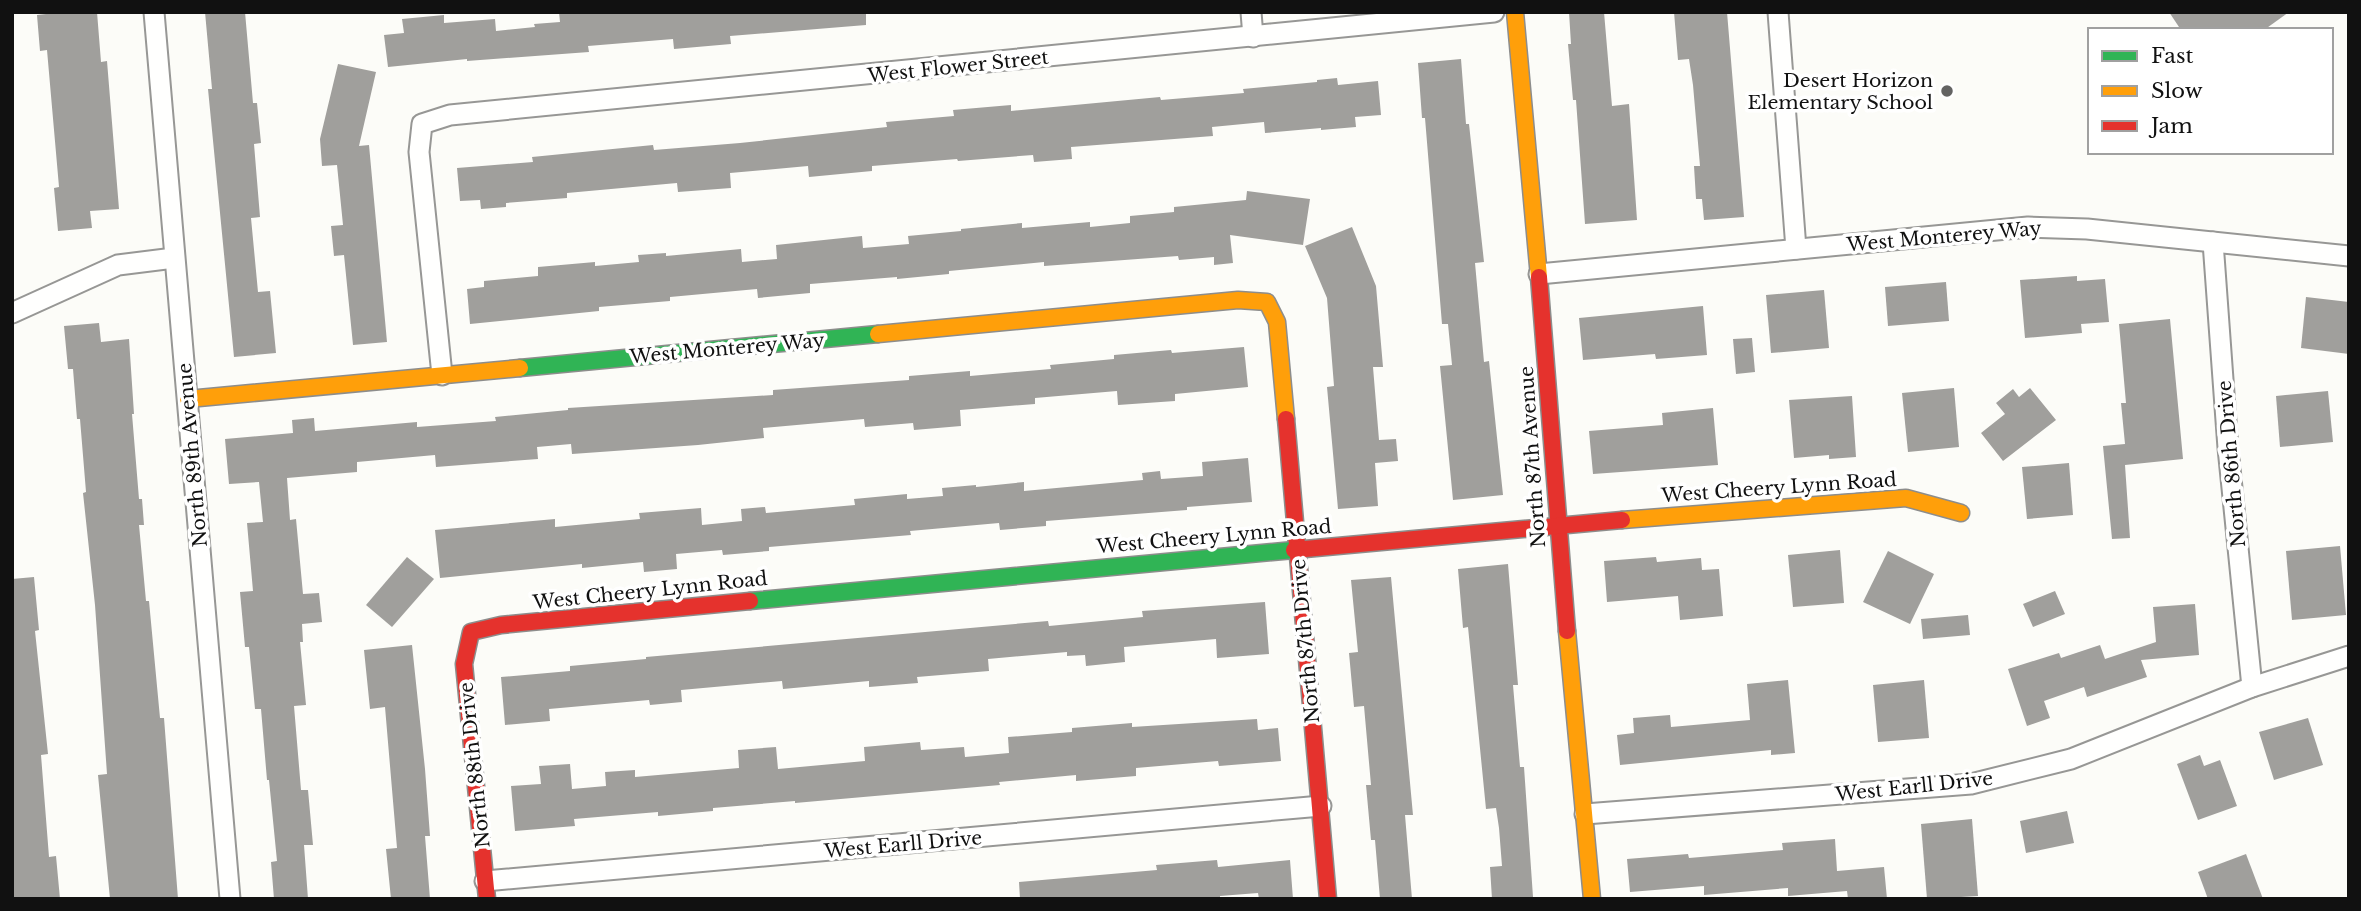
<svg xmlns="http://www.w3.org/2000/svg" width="2361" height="911" viewBox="0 0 2361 911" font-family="'Libre Baskerville',serif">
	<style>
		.building { fill: #a09f9c }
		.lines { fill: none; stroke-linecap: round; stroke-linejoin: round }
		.street-casing { stroke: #979795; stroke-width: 23 }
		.fast-casing { stroke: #8d8d8c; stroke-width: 19 }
		.slow-casing { stroke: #8d8d8c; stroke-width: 19 }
		.jam-casing { stroke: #8d8d8c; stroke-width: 19 }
		.street { stroke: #fffffe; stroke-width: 19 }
		.fast { stroke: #30b455; stroke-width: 16 }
		.slow { stroke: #ff9f0a; stroke-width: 16 }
		.jam { stroke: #e5322d; stroke-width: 16 }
		.poi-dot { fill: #636362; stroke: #fff; stroke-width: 2.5 }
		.labels { text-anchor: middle; stroke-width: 7; stroke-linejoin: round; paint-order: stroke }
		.street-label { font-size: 19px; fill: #111; stroke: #fff }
		.poi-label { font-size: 19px; fill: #111; stroke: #fff; text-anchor: end }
	</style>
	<rect width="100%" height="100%" fill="#fcfcf8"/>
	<g class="building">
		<polygon points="64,12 97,12 101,62 107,61 119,209 90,211 92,228 58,231 54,188 59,187 47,50 40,51 37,15"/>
		<polygon points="205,12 245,12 253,103 257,103 261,143 254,144 260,217 251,218 258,292 270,291 276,353 234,357 208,89 212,89"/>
		<polygon points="559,12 866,12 866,25 730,36 731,44 674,49 673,39 588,46 589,52 467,61 467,59 388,67 384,35 404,33 402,19 444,15 444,23 495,19 496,31 535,27 534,24 560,22"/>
		<polygon points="1569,12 1604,12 1612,106 1629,104 1637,220 1585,224 1576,100 1573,100 1568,44 1571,44"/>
		<polygon points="1674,12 1727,12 1744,217 1704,220 1702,199 1696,199 1694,166 1700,166 1693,85 1689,59 1678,60"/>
		<polygon points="2169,12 2289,12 2264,30 2181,30"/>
		<polygon points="1461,59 1466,124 1469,124 1484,262 1475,263 1484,362 1489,361 1503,495 1453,500 1440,366 1452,365 1448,324 1442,324 1425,118 1422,118 1418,63"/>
		<polygon points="338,64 376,72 359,146 369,145 387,342 353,345 344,255 334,256 331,226 343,225 337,165 322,166 320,139"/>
		<polygon points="1337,78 1338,85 1378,81 1381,115 1355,117 1356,127 1321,130 1321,128 1265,133 1264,122 1212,127 1213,136 1071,147 1072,159 1034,162 1033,155 958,161 957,159 872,166 872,171 809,177 808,166 730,173 731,188 678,192 677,183 567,193 567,198 506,203 506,207 481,209 480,200 460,201 457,168 533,162 532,157 653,145 654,150 740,143 887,127 886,122 954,116 953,110 1011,105 1011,111 1160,97 1161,100 1244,93 1243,89 1317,82 1317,80"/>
		<polygon points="1247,191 1310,199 1303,245 1230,235 1233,263 1214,265 1214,257 1179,260 1178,256 1044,266 1044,262 949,271 949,274 897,279 897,277 810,284 810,293 758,298 757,289 670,297 670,301 599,307 599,311 470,324 467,289 484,287 484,281 538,276 538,267 595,262 595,266 639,262 638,255 666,253 666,256 741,249 742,262 777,259 776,245 862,236 863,248 909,244 908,236 961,231 961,229 1022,223 1022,228 1090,222 1090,227 1130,223 1130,216 1174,212 1174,207 1246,200"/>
		<polygon points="1352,227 1376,286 1383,367 1373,367 1379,440 1396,439 1398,461 1375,463 1378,506 1338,509 1327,387 1334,386 1327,298 1305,246"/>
		<polygon points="2077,276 2077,281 2105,279 2109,322 2081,324 2082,333 2025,338 2020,280"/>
		<polygon points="1946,282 1949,321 1888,326 1885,287"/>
		<polygon points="1824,290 1829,348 1771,353 1766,295"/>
		<polygon points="2306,297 2349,302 2349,354 2301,348"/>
		<polygon points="1703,306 1707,355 1656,359 1655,354 1583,360 1579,318"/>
		<polygon points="2170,319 2183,459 2125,465 2130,538 2112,539 2103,446 2125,444 2121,403 2126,403 2119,324"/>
		<polygon points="99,323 101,342 129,339 134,414 132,414 139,499 142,499 144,525 139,525 146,601 149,601 160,718 164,718 178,899 110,899 98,775 107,774 95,605 83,493 86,492 80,419 77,419 73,369 68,369 64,326"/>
		<polygon points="1752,338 1755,372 1736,374 1733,339"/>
		<polygon points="1244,347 1248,387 1175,394 1175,401 1118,405 1117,391 1035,398 1035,404 960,410 961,426 914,430 913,423 865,427 864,419 763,428 764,438 698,445 572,454 571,444 537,447 538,459 436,467 435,455 357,462 357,472 287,478 290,520 296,519 303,594 319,593 322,622 302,624 303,642 300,642 306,705 294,706 301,790 308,790 313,845 304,845 308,899 274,899 271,862 277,861 269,780 267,780 261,709 255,709 249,647 245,647 240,592 253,591 247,523 263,522 259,482 229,484 225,439 293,433 292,420 314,418 315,431 417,422 417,427 496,421 495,417 568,410 568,408 773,395 773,390 909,380 909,376 970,371 970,376 1051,369 1050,365 1114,359 1114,355 1171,350 1172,353"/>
		<polygon points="1954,388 1959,447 1908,452 1902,393"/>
		<polygon points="2030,388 2056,420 2003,461 1981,433 2005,414 1996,403 2013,389 2019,397"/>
		<polygon points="2328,391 2333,442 2280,447 2276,396"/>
		<polygon points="1852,396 1856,457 1829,459 1829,455 1794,458 1789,400"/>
		<polygon points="1713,408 1718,465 1593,474 1589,431 1663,425 1662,413"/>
		<polygon points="1248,458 1252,502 1187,507 1187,510 1046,521 1046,526 1000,530 999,523 910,531 911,535 769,547 769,551 723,555 722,550 676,554 677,569 644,572 643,562 582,568 582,564 440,578 435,530 555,519 555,527 640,519 639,513 701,508 702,525 742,521 741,509 765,507 766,513 855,505 854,499 907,494 907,499 943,496 942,488 976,485 976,487 1024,482 1024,491 1143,480 1142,473 1160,471 1161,479 1203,476 1202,462"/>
		<polygon points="2069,463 2073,515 2027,519 2022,467"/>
		<polygon points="2340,546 2346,615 2292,620 2286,551"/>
		<polygon points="1840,550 1844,603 1793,607 1788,555"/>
		<polygon points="1888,551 1934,574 1910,624 1863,602"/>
		<polygon points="407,557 434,579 392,627 366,605"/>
		<polygon points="1656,557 1657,562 1701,558 1702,570 1719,569 1723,616 1680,620 1678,596 1607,602 1604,561"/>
		<polygon points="1508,564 1518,685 1513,685 1520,767 1524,767 1533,897 1492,899 1490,867 1502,866 1499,828 1496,808 1486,809 1468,627 1463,628 1458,569"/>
		<polygon points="34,577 39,630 35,631 48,754 41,755 49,857 56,856 60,899 12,899 12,579"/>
		<polygon points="1391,577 1413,815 1405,815 1412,899 1380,899 1375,840 1371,840 1366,785 1371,785 1364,706 1354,707 1349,653 1358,652 1351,580"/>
		<polygon points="2055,591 2065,614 2033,627 2023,604"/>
		<polygon points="1265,602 1269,654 1217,658 1216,639 1124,647 1125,662 1086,666 1085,655 1067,656 1067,652 988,659 989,671 917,677 918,683 869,687 869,681 783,689 782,681 681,690 682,702 650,705 649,700 549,709 550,721 505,725 501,677 570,671 570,666 646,659 646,657 1048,621 1049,626 1143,617 1142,611"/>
		<polygon points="2195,604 2199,655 2141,660 2147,677 2087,697 2084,687 2044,701 2050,718 2027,726 2008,669 2059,653 2061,658 2100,645 2105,659 2156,642 2153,607"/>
		<polygon points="1968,615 1970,635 1923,639 1921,619"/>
		<polygon points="412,645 425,769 430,836 425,836 430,899 391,899 386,849 397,848 385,707 370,709 364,650"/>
		<polygon points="1788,680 1795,753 1771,755 1771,750 1620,765 1617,735 1634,733 1633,718 1670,715 1671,727 1750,720 1747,684"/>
		<polygon points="1924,680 1929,738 1878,742 1873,685"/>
		<polygon points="2308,718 2323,765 2274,780 2259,732"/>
		<polygon points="1257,719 1258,730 1278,728 1281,761 1219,766 1218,761 1136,768 1136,776 1076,781 1076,775 999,782 1000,785 795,803 795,801 713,808 713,811 658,816 658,812 574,819 575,826 515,831 511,786 541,784 539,766 570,764 572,789 606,786 605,772 635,770 635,777 739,768 738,750 776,747 778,769 865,761 864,747 920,742 921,750 964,747 965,757 1009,753 1008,737 1072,732 1072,728 1132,723 1132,727"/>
		<polygon points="2200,755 2204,766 2220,760 2237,806 2198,820 2177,764"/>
		<polygon points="2067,811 2074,843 2026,853 2020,821"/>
		<polygon points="1972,819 1978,896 1927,899 1921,824"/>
		<polygon points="1835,839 1837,871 1884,867 1887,899 1848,899 1847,891 1788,896 1788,888 1704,895 1704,886 1630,892 1627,859 1688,854 1689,858 1783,850 1782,843"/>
		<polygon points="2246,854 2263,899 2208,899 2198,872"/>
		<polygon points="1217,860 1218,867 1290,860 1293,899 1259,899 1258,893 1220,896 1220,899 1020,899 1019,882 1157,870 1156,865"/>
	</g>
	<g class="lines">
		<defs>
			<g id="street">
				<polyline points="154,12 230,899"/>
				<polyline points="1251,12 1253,37"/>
				<polyline points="1778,12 1796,249"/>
				<polyline points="2213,242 2228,448 2252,687"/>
				<polyline points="1539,274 2028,227 2087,229 2349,256"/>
				<polyline points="12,313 118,265 174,258"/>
				<polyline points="442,375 419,152 422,124 450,115 1494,12"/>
				<polyline points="1585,814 1971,784 2071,759 2252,687 2349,656"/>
				<polyline points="485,881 1321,806"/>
			</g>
			<g id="fast">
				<polyline points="520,368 878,334"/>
				<polyline points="750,601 1294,550"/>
			</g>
			<g id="slow">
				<polyline points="1515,12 1539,277"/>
				<polyline points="878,334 1238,300 1267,302 1277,322 1286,419"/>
				<polyline points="188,399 520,368"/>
				<polyline points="1622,520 1906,498 1961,513"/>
				<polyline points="1567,631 1592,899"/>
			</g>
			<g id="jam">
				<polyline points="1539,277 1567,631"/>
				<polyline points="1286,419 1328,899"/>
				<polyline points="1294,550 1622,520"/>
				<polyline points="487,899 464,664 471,632 501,625 750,601"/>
			</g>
		</defs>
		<use href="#street" class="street-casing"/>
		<use href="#fast" class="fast-casing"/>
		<use href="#slow" class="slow-casing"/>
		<use href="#jam" class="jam-casing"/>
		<use href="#street" class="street"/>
		<use href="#fast" class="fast"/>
		<use href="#slow" class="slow"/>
		<use href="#jam" class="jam"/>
	</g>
	<circle class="poi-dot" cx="1947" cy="91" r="7"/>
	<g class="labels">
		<g class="street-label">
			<text transform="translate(958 66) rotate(-6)" y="7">West Flower Street</text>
			<text transform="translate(1944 236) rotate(-5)" y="7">West Monterey Way</text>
			<text transform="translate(727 348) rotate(-5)" y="7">West Monterey Way</text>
			<text transform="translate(192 455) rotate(-95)" y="7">North 89th Avenue</text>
			<text transform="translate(1532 457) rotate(-94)" y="7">North 87th Avenue</text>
			<text transform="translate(2231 464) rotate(-95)" y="7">North 86th Drive</text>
			<text transform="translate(1779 487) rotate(-4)" y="7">West Cheery Lynn Road</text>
			<text transform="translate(1214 536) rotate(-5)" y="7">West Cheery Lynn Road</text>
			<text transform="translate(650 590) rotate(-6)" y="7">West Cheery Lynn Road</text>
			<text transform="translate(1305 641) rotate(-95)" y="7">North 87th Drive</text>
			<text transform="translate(474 765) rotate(-96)" y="7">North 88th Drive</text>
			<text transform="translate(1914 786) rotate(-6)" y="7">West Earll Drive</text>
			<text transform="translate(903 844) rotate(-5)" y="7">West Earll Drive</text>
		</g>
		<g class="poi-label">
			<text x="1933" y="87">Desert Horizon<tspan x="1933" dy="22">Elementary School</tspan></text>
		</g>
	</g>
	<rect width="2361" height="911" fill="none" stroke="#111111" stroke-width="28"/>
	<rect x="2088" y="28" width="245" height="126" fill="#ffffff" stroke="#a0a0a0" stroke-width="2"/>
	<rect x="2102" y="51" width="35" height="10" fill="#30b455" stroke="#a0a0a0" stroke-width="2"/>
	<text x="2151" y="63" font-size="21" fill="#111111">Fast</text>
	<rect x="2102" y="86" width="35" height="10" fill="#ff9f0a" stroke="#a0a0a0" stroke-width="2"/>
	<text x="2151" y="98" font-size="21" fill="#111111">Slow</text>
	<rect x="2102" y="121" width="35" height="10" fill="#e5322d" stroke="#a0a0a0" stroke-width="2"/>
	<text x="2151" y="133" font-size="21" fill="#111111">Jam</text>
</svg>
